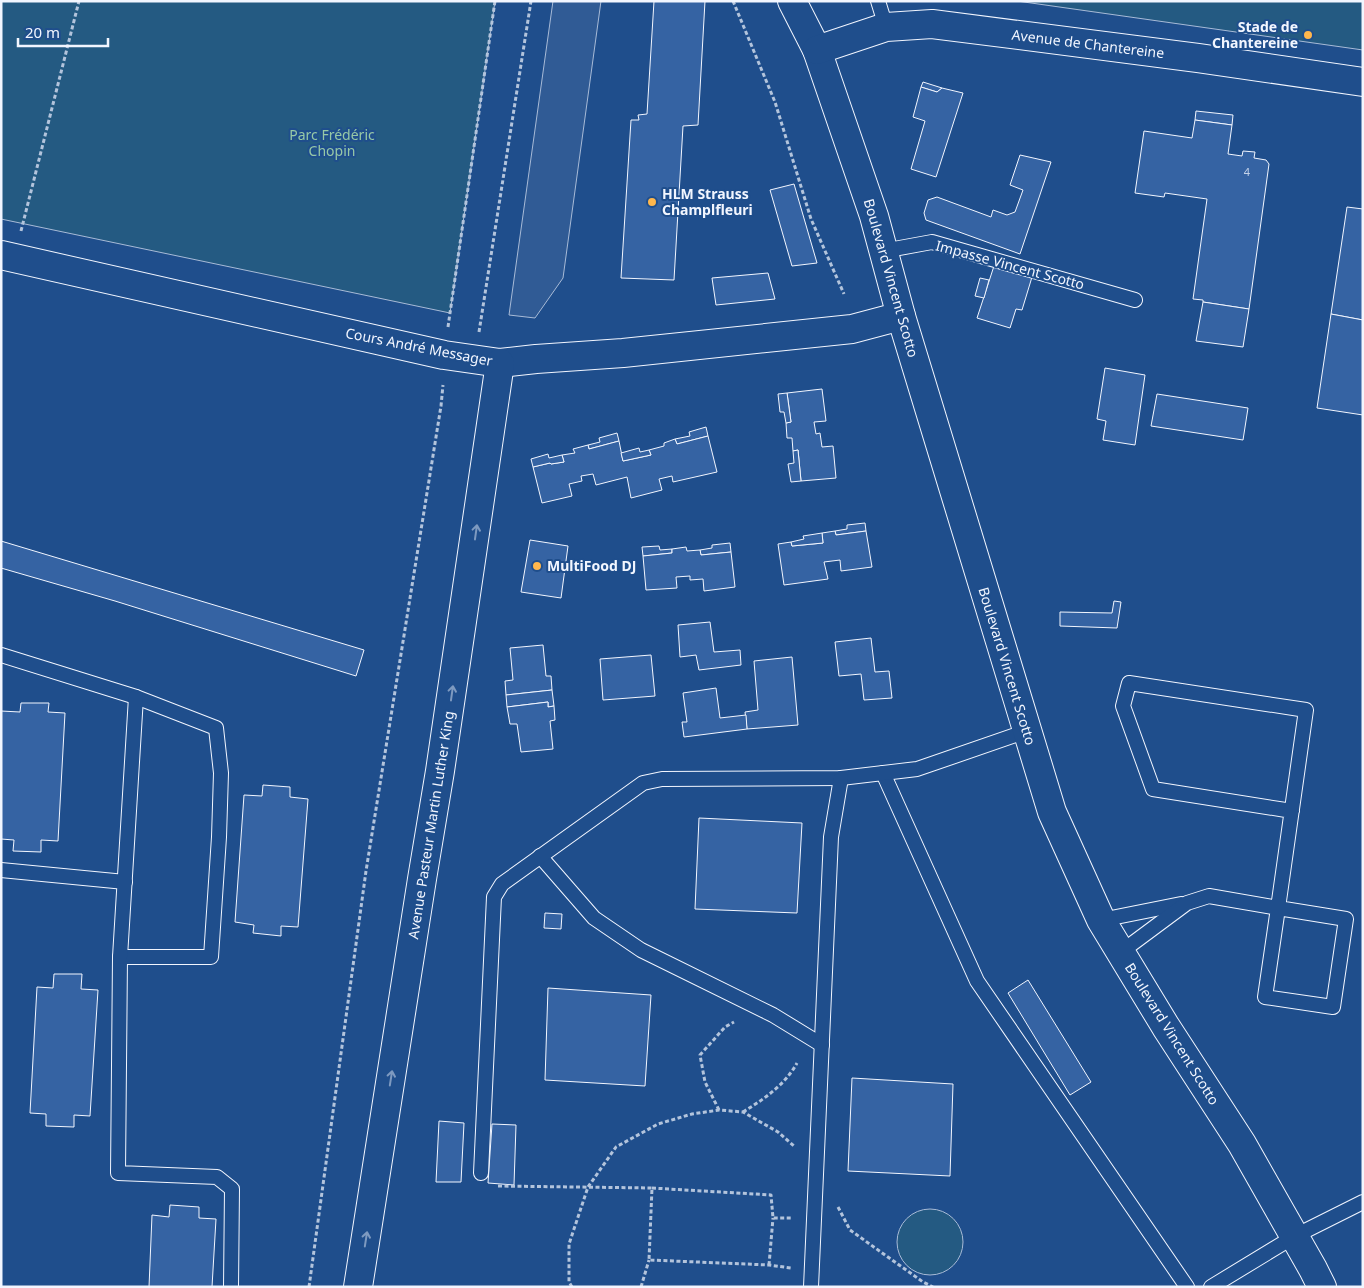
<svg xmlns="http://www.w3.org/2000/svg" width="1364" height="1288" viewBox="0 0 1364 1288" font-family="'Noto Sans',sans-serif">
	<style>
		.green { fill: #245a82; stroke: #a8bbd7 }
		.parking { fill: #305b95; stroke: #a8bbd7 }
		.building { fill: #3563a3; stroke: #f2f6ff }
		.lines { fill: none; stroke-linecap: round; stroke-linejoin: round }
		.service-casing { stroke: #f2f6ff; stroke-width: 16 }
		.minor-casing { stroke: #f2f6ff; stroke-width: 30 }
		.path { stroke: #b3c4dc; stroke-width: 3; stroke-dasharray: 4 2.5; stroke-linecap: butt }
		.service { stroke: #1f4e8c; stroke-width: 14 }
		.minor { stroke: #1f4e8c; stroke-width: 28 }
		.oneway { stroke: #7e9ac0 }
		.poi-dot { fill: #ffb74d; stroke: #1f4e8c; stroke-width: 2 }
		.labels { text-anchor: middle; stroke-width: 4; stroke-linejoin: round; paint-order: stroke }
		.number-label { font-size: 11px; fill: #c3d1e8 }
		.poi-label { font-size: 14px; font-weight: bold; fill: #f2f6ff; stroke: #1f4e8c; text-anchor: start }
		.street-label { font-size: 14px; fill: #f2f6ff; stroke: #1f4e8c }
		.park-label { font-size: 14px; fill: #97c8a6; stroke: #1f4e8c }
	</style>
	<rect width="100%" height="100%" fill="#1f4e8c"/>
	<g class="green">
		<polygon points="1,1 495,1 450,313 1,219"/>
		<polygon points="1017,1 1363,1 1363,50"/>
		<circle cx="930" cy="1242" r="33"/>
	</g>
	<polygon class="parking" points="553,1 601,1 563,278 535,318 509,315"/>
	<g class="building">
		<polygon points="654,1 705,1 698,125 683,126 674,280 621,278 631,120 639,120 638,115 647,114"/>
		<polygon points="923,82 942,88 937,92 921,87"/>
		<polygon points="921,87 937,92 942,88 963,93 936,177 911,169 925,121 913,117"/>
		<polygon points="1196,111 1233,115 1232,125 1195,120"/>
		<polygon points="1195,120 1232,125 1228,154 1242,156 1243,151 1255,152 1254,158 1266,160 1269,164 1249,309 1203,302 1203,300 1193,299 1207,199 1165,193 1164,197 1135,193 1144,131 1192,138"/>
		<polygon points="1020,155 1051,162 1020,254 926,220 924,213 928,200 937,197 991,217 993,210 1007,215 1015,212 1023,190 1010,185"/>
		<polygon points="794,184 817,263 792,266 770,190"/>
		<polygon points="1347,207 1363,209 1363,320 1331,314"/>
		<polygon points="994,266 1032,277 1022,310 1016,309 1010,328 977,318"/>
		<polygon points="768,273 775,299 716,305 712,278"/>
		<polygon points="980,278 989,280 984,298 975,296"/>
		<polygon points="1203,302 1249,309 1243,347 1196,341"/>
		<polygon points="1331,314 1363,320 1363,415 1317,408"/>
		<polygon points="1105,368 1145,375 1135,445 1103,440 1106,421 1097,419"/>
		<polygon points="822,389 826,421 814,422 816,434 820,433 822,447 833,446 836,478 801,481 798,450 793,451 792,438 787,438 786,423 791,422 787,393"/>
		<polygon points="787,393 791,422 786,423 784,412 780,412 778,394"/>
		<polygon points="1157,394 1248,408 1243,440 1151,426"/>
		<polygon points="706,427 708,436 677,444 675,439 690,436 689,432"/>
		<polygon points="617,433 619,441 589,449 588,445 600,442 599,438"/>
		<polygon points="708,436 717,472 673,482 672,476 659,479 662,490 631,498 627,477 596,485 593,474 581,476 582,481 569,484 572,496 542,503 533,467 550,463 551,464 564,462 562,455 575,453 573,449 588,445 589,449 619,441 623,461 651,455 649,450 664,446 664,443 675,439 677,444"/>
		<polygon points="639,448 640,452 649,450 651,455 623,461 621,453"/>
		<polygon points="798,450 801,481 791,482 788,464 794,463 793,451"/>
		<polygon points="548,454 549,458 562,455 564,462 551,464 550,463 533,467 531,459"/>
		<polygon points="865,523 866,531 836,535 835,531 847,529 847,525"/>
		<polygon points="835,531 836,535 866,531 872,567 841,571 840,560 824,562 828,579 784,585 778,544 791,542 792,546 823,543 822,533"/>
		<polygon points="822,533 823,543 792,546 791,542 804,539 803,536"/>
		<polygon points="530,540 568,546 561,598 521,592"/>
		<polygon points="1,541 364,650 356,676 115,601 1,568"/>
		<polygon points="730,543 731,552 701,555 700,550 712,548 712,545"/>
		<polygon points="659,546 660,550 672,549 672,553 643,556 642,547"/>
		<polygon points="686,547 687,551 700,550 701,555 731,552 735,587 704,591 703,579 690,580 690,576 676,577 677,588 646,590 643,556 672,553 672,549"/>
		<polygon points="1114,601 1121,602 1117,628 1060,626 1060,612 1112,613"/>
		<polygon points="710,622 714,652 740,650 741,665 699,670 696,655 680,657 678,625"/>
		<polygon points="871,638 875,672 889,671 892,698 864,700 861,674 839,676 835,642"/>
		<polygon points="543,645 546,676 551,676 552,690 506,695 505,681 513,680 510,648"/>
		<polygon points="651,655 655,696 603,700 600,659"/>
		<polygon points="792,657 798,725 747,729 745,712 758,710 754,661"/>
		<polygon points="716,688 720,718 746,715 747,729 684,737 682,722 687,722 683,693"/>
		<polygon points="552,690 554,706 548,707 548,702 507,707 506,695"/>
		<polygon points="548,702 548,707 554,706 555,720 550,721 553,749 521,752 517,724 510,724 507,707"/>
		<polygon points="21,703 49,703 48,712 65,713 58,841 41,840 41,852 13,851 14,840 1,839 1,711 20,712"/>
		<polygon points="263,785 290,787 290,797 308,799 298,927 281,926 281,936 253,933 254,925 235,922 244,795 262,796"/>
		<polygon points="699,818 802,823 797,913 695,909"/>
		<polygon points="545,913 562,914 561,929 544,928"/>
		<polygon points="54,974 82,974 81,989 98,990 90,1116 74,1115 74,1127 46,1126 46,1114 30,1113 37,987 53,988"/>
		<polygon points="1028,980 1091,1082 1070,1095 1008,993"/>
		<polygon points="548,988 651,995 645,1086 545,1080"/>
		<polygon points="852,1078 953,1084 950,1176 848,1171"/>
		<polygon points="439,1121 464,1123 461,1182 436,1182"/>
		<polygon points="492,1124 516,1125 514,1185 488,1183"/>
		<polygon points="170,1205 199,1207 199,1218 216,1219 212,1287 149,1287 152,1215 169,1217"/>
	</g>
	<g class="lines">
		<defs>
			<g id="service">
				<polyline points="878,1 886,27"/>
				<polyline points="883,251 932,242 1135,300"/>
				<polyline points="1,655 136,697 216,728 221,773 219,837 211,957 120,957 118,1173 217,1177 232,1189 231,1287"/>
				<polyline points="883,773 977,981 1187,1287"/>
				<polyline points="540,856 594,918 641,950 773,1015 822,1045"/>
				<polyline points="1,870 125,882"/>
				<polyline points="1101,920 1181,904"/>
				<polyline points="1121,952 1187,903 1209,896 1278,908 1265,997 1333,1007 1346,919 1278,908 1306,710 1129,683 1123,706 1153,789 1292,811"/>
				<polyline points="120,957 136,697"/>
				<polyline points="481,1173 494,897 502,884 643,783 662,779 841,778 917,769 1027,731"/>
				<polyline points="811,1287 831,837 841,778"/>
				<polyline points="1211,1287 1295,1236 1363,1202"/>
			</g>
			<g id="minor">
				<polyline points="792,1 817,50 874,216 901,316 1052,812 1101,920 1166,1027 1242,1144 1313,1269 1322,1287"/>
				<polyline points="817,50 886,27 932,24 1198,58 1363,82"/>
				<polyline points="1,255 444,355 500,363 536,359 623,353 852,329 901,316"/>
				<polyline points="358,1287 422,879 440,771 500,363"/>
			</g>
		</defs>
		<use href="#service" class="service-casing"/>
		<use href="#minor" class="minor-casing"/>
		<g class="path">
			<polyline points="733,1 775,102 811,219 844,294"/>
			<polyline points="21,231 79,1"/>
			<polyline points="448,327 495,1"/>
			<polyline points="479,332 531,1"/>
			<polyline points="719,1110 705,1082 700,1055 725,1027 734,1022"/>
			<path d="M743,1112C764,1099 785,1085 797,1063"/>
			<polyline points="498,1186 652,1188 649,1260 769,1265 791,1268"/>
			<polyline points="652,1188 771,1195 773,1218 793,1218"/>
			<polyline points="838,1207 850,1230 923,1282 933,1287"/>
			<polyline points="769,1265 773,1218"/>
			<polyline points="309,1287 366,871 441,406 443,385"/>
			<polyline points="572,1287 569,1282 569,1244 588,1187 616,1147 658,1124 692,1114 719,1110 743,1112 778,1132 794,1146"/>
			<polyline points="641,1287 649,1260"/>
		</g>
		<use href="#service" class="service"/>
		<use href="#minor" class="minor"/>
	</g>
	<defs><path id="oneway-shaft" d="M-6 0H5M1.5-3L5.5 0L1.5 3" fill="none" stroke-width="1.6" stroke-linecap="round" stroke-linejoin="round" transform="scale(1.25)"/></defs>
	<g class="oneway">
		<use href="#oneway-shaft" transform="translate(476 532) rotate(-82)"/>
		<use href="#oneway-shaft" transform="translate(452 693) rotate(-82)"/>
		<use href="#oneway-shaft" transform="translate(391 1078) rotate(-81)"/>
		<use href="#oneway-shaft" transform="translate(366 1239) rotate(-81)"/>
	</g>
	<g class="poi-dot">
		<circle cx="1308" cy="35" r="5"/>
		<circle cx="652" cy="202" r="5"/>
		<circle cx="537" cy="566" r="5"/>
	</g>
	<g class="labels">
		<g class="number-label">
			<text x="1247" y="176">4</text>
		</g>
		<g class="poi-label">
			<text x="1298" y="32" text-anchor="end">Stade de<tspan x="1298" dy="16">Chantereine</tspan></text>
			<text x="662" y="199">HLM Strauss<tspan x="662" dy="16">Champlfleuri</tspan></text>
			<text x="547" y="571">MultiFood DJ</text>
		</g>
		<g class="street-label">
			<text transform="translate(1088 44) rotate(7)" y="5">Avenue de Chantereine</text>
			<text transform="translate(1010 265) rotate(15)" y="5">Impasse Vincent Scotto</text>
			<text transform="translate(891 278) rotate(74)" y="5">Boulevard Vincent Scotto</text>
			<text transform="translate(419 347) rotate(11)" y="5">Cours André Messager</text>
			<text transform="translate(1007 666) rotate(73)" y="5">Boulevard Vincent Scotto</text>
			<text transform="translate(431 825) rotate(-81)" y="5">Avenue Pasteur Martin Luther King</text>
			<text transform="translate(1172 1034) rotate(58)" y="5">Boulevard Vincent Scotto</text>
		</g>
		<g class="park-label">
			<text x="332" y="140">Parc Frédéric<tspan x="332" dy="16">Chopin</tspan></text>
		</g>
	</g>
	<rect width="1364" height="1288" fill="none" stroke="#f2f6ff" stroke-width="5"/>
	<path d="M18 38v8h90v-8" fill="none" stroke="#f2f6ff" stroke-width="2.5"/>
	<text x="25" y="38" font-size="15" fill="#f2f6ff" stroke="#1f4e8c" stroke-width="4" paint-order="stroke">20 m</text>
</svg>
